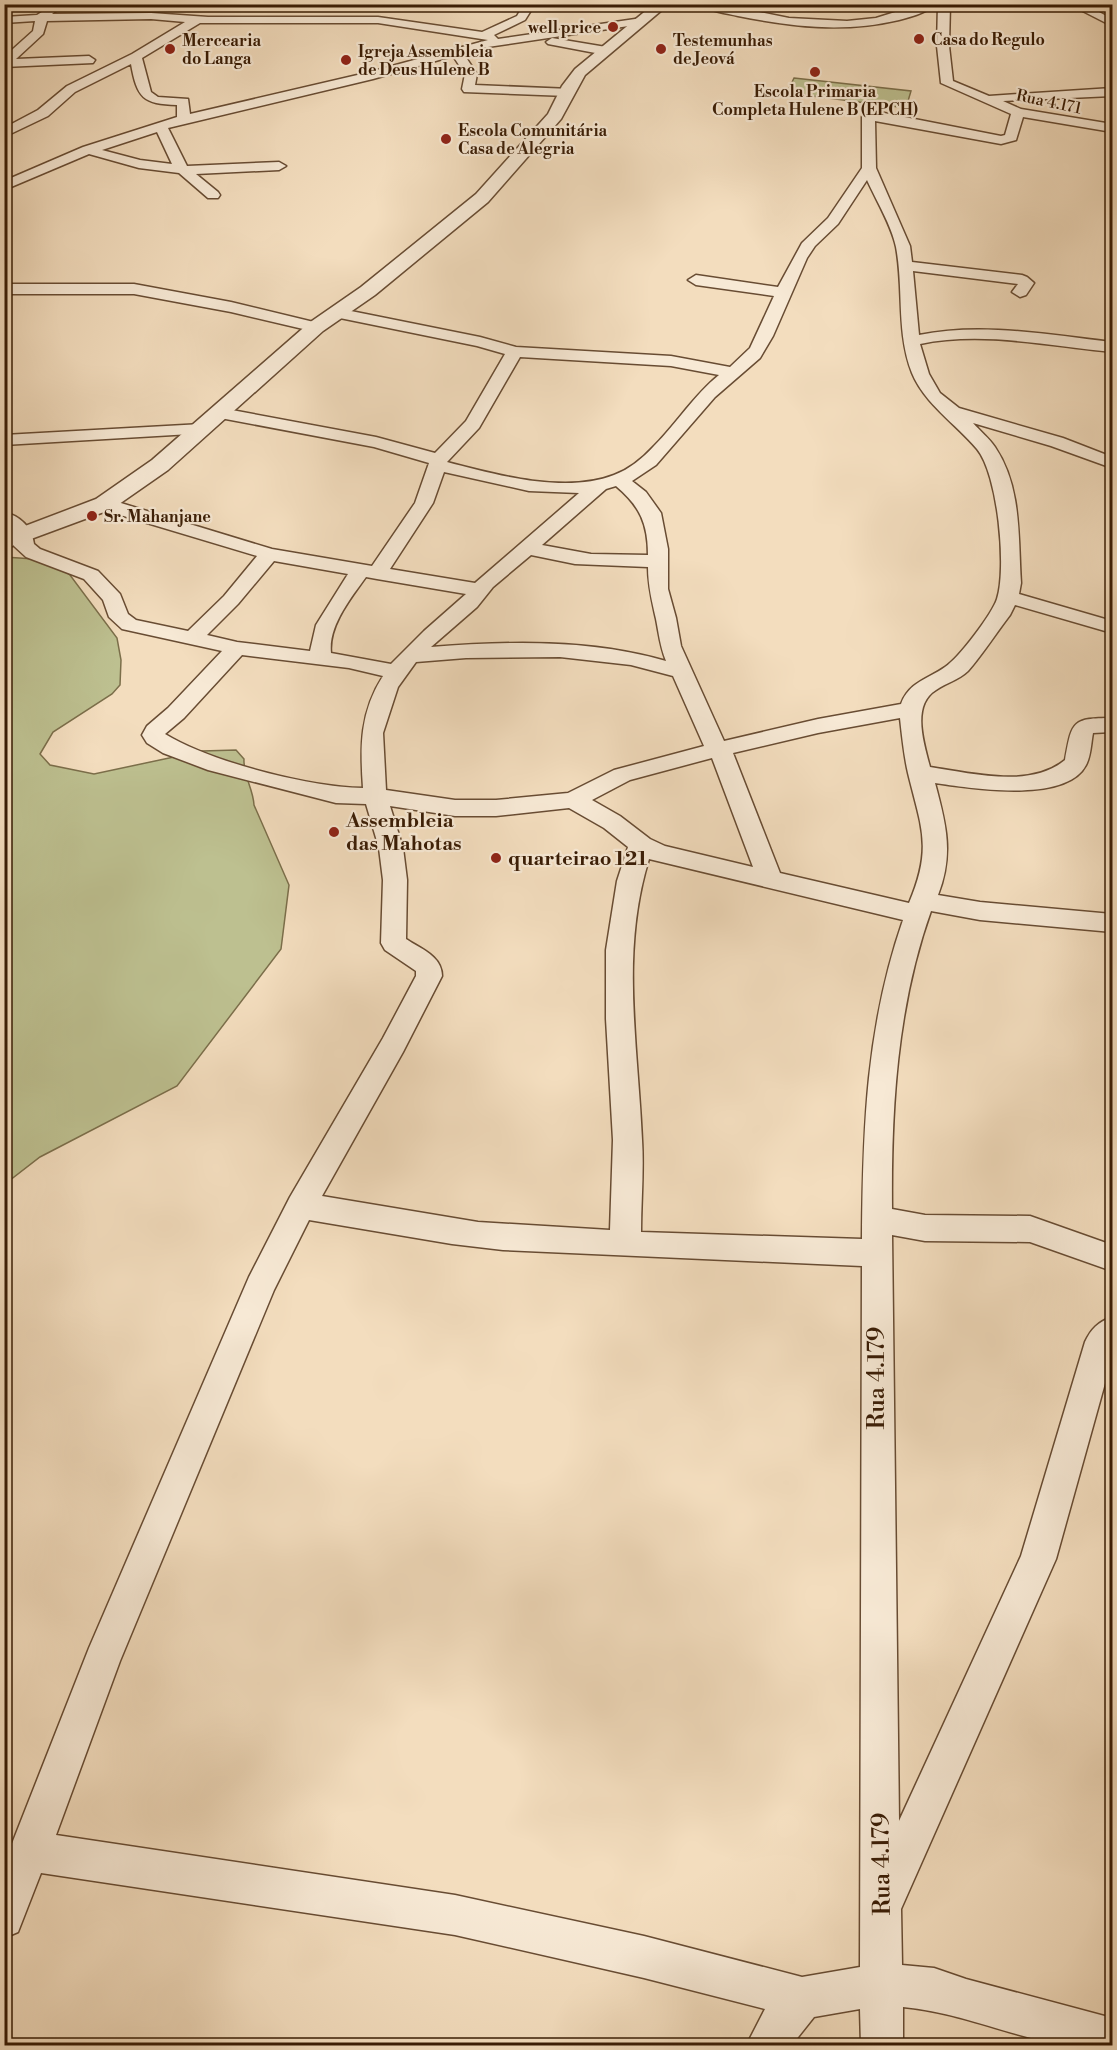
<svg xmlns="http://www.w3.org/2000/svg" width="1117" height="2050" viewBox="0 0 1117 2050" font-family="'Libre Bodoni',serif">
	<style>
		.green { fill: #bdc090; stroke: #7b6e4a; stroke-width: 1.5 }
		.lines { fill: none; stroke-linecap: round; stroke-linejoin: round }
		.minor-casing { stroke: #684c33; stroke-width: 3 }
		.tertiary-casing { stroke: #684c33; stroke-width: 3 }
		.minor { fill: #f7e9d5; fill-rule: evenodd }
		.tertiary { fill: #f7e9d5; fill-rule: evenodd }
		.poi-dot { fill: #8f2418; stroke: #f7e9d5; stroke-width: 2 }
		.labels { text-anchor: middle; stroke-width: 4.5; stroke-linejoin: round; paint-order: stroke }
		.far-poi-label { font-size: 16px; font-weight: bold; fill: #391c05; stroke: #f7e9d5; text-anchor: start }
		.far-street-label { font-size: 16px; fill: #391c05; stroke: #f7e9d5 }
		.poi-label { font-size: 20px; font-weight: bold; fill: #391c05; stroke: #f7e9d5; text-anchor: start }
		.near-street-label { font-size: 24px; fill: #391c05; stroke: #f7e9d5 }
	</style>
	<rect width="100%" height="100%" fill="#f3ddbe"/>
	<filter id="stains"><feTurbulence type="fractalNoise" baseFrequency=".00333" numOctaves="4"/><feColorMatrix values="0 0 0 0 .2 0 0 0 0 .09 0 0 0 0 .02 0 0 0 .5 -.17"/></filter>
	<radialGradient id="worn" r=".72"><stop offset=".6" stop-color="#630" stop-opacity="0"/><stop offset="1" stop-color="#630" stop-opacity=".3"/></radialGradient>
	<g class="green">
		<polygon points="794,78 911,91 906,108 787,93"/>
		<path d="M4,557L49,560L70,575L117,638L121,660L120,685L112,694L53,732L40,754L50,765L94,774L202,751L236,750L244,759C243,776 253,788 254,805L289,885L281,949L177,1086L40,1157L5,1184Z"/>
	</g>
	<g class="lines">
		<defs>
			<g id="minor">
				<path d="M524,4H535L525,20L494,35L498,39L642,18L648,21L642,24L481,48L463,53L477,74L475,85L571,89L573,92L571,95L567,96L464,92L462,89L465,74L453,56L373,79L168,128L187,166L279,162L286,166L279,170L196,174L218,192L220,195L218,198H208L179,173L139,168L89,154L4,190V181L83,147L177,117V105C143,104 137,98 131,64L75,92L48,116L4,137V128L38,110L67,86L132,54L185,22L151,19L47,21L43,34L16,59L89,56L95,60L93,63L4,67V57L33,31L35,21L4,23V17L37,15L53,5L59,8L52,14L151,13L208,17H378L482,32L517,16ZM200,23H378L488,40L366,73L190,114L188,99L158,97L151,92L142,58ZM157,132L172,164L140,160L102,150Z"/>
				<path d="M698,4H719L789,18L847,21L876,18L921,4H937C927,12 911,17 899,20C844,33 792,27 738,16C725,13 708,11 698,4Z"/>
				<path d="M938,4H950L949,46L953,81L989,96L1112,88V96L1003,101L1021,109L1112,124V132L1023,117L1016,140L1001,144L875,121L876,168L910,246L912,262L1022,275L1027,277L1034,283L1026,295L1020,297L1012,292L1018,284L913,271L919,335C981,322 1050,335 1112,342V352C1050,346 982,331 920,344L929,374L940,393L959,408L1063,438L1112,457V468L1051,446L973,423C980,431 989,438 995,447C1022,487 1018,538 1021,583L1019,594L1112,621V633L1015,605L1010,615C996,633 983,654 968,671C959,680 946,683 936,690C911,705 924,744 930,767C971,773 1030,789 1065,760C1072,722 1071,718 1112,718V732L1093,733C1091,743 1091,756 1086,765C1066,804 969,788 935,783C946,824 954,854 938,895L980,902L1112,914V932L980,920L931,911C897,1006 891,1109 892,1209L925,1215L1030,1216L1112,1245V1271L1030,1242L925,1241L892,1235L899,1821L1021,1556L1085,1342C1091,1329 1098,1322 1112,1317V1358L1056,1559L901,1909L902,1965L934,1968L966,1979L1112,2018V2046C1096,2046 1077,2048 1061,2045C1008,2035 957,2012 903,2007V2046H861L860,2009L814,2017L791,2046H746L765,2009L644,1978L455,1935L41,1873L18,1932L4,1938V1864L89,1648L249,1277L290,1197L383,1038L416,976V971L385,950L381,943L383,880L379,848L366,804L336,803L208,770L163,753L147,743L142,735L147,726L168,708L222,651L122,629L109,617L103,600L84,579L26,557L14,546L13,535L4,525V512C20,516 32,527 34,544L40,549L98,571L120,594L128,614L136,620L188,631L224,596L257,556L97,508L95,504L97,500H111L272,549L372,566L415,503L429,463L374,447L215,417L212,413L215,409L221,408L376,437L435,453L466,421L505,354L477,346L330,316L328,313L330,310L336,308L480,337L516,347L671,356L730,367L750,348L774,296L696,285L688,280L696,275L778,287L802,243L828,218L862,168V117L863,114L884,113L1001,136L1005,135L1011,114L941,83L937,46ZM867,180C876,200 892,226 896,247C904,289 896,332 912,373C924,403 956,424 977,449C998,474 1007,568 997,599C992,614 959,658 945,667C928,679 909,682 901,704L818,719L724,741L681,646L676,618L668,589V549L661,513L646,492L632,481L656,465L715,397L760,358L773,336L807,258L815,246L838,224ZM520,357L671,366L719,375C694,395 677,423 654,446C643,458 630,469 614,475C566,494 496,475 447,462L479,428ZM444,472L529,491L579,493L475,583L390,569L433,503ZM616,486C640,506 648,524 648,555L591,554L542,545L606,489ZM531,555L575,564L648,567C648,586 652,601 656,619C659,634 660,646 666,661C590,639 509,641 431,647L477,607L493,587ZM274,561L348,574L316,625L310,651L237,642L207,635L238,604ZM366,577L377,579L466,594L424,631L391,664L331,653C328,626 351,598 366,577ZM242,655L349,668L383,676C360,712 360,746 363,788C309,787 211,762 165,734L184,718ZM560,657L631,665L673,676L704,746L614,770L568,793L496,800H455L386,790L383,733L398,687L416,662L466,658ZM900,718C902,736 904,756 908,773C921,827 933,847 909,903L780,873L733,753L818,733ZM712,758L753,867L665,846L650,839L620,816L592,800L630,780ZM390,806L455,816H496L569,808L604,828L628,847L617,881L606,950V1019L613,1140L610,1230L478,1222L322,1196L403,1052L442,976C442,956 421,949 406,939L407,880L403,848ZM649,859L903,920C866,1027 863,1128 862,1239L641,1232C641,1201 644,1171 642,1140C638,1045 620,952 649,859ZM309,1220L452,1244L503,1250L862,1266L860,1967L802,1977L644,1936L455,1895L56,1835L120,1661L274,1290Z"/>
				<polygon points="1069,4 1084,4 1112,19 1112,26"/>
				<polygon points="552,38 606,47 612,51 606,55 548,44 546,42"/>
				<polygon points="4,284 134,284 231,302 322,324 324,327 316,332 231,312 134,294 4,294"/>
				<polygon points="202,424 208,425 211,429 208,433 4,445 4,435"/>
			</g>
			<polygon id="tertiary" points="654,4 669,4 585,75 561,119 488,202 375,295 323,331 168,470 112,509 4,549 4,534 96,499 152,460 309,323 361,287 476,194 548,114 562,86 575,69"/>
		</defs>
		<use href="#minor" class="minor-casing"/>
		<use href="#tertiary" class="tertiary-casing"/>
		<use href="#minor" class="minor"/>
		<use href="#tertiary" class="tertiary"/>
	</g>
	<g class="poi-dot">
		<circle cx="613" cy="27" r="6"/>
		<circle cx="919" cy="39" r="6"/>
		<circle cx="170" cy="49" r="6"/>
		<circle cx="661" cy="49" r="6"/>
		<circle cx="346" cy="60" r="6"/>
		<circle cx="815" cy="72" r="6"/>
		<circle cx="446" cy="139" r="6"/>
		<circle cx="92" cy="516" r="6"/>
		<circle cx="334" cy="832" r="6"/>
		<circle cx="496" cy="858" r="6"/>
	</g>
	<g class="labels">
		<g class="far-poi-label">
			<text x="601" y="33" text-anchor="end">well price</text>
			<text x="931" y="45">Casa do Regulo</text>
			<text x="182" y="46">Mercearia<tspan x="182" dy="18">do Langa</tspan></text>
			<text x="673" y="46">Testemunhas<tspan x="673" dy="18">de Jeová</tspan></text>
			<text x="358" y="57">Igreja Assembleia<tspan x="358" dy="18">de Deus Hulene B</tspan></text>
			<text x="815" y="97" text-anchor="middle">Escola Primaria<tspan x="815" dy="18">Completa Hulene B (EPCH)</tspan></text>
			<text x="458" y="136">Escola Comunitária<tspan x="458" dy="18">Casa de Alegria</tspan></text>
			<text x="104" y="522">Sr. Mahanjane</text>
		</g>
		<g class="far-street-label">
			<text transform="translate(1049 101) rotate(12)" y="6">Rua 4.171</text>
		</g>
		<g class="poi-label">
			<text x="346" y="827">Assembleia<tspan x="346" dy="23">das Mahotas</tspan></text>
			<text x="508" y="865">quarteirao 121</text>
		</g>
		<g class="near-street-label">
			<text transform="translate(876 1378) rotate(-90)" y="8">Rua 4.179</text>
			<text transform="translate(881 1864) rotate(-91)" y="8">Rua 4.179</text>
		</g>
	</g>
	<rect width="1117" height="2050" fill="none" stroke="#f3ddbe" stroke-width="24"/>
	<rect x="6" y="6" width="1105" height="2038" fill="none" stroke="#391c05" stroke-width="3"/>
	<rect x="12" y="12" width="1093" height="2026" fill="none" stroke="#391c05" stroke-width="1.5"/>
	<rect width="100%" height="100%" filter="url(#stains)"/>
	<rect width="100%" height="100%" fill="url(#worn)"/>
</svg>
